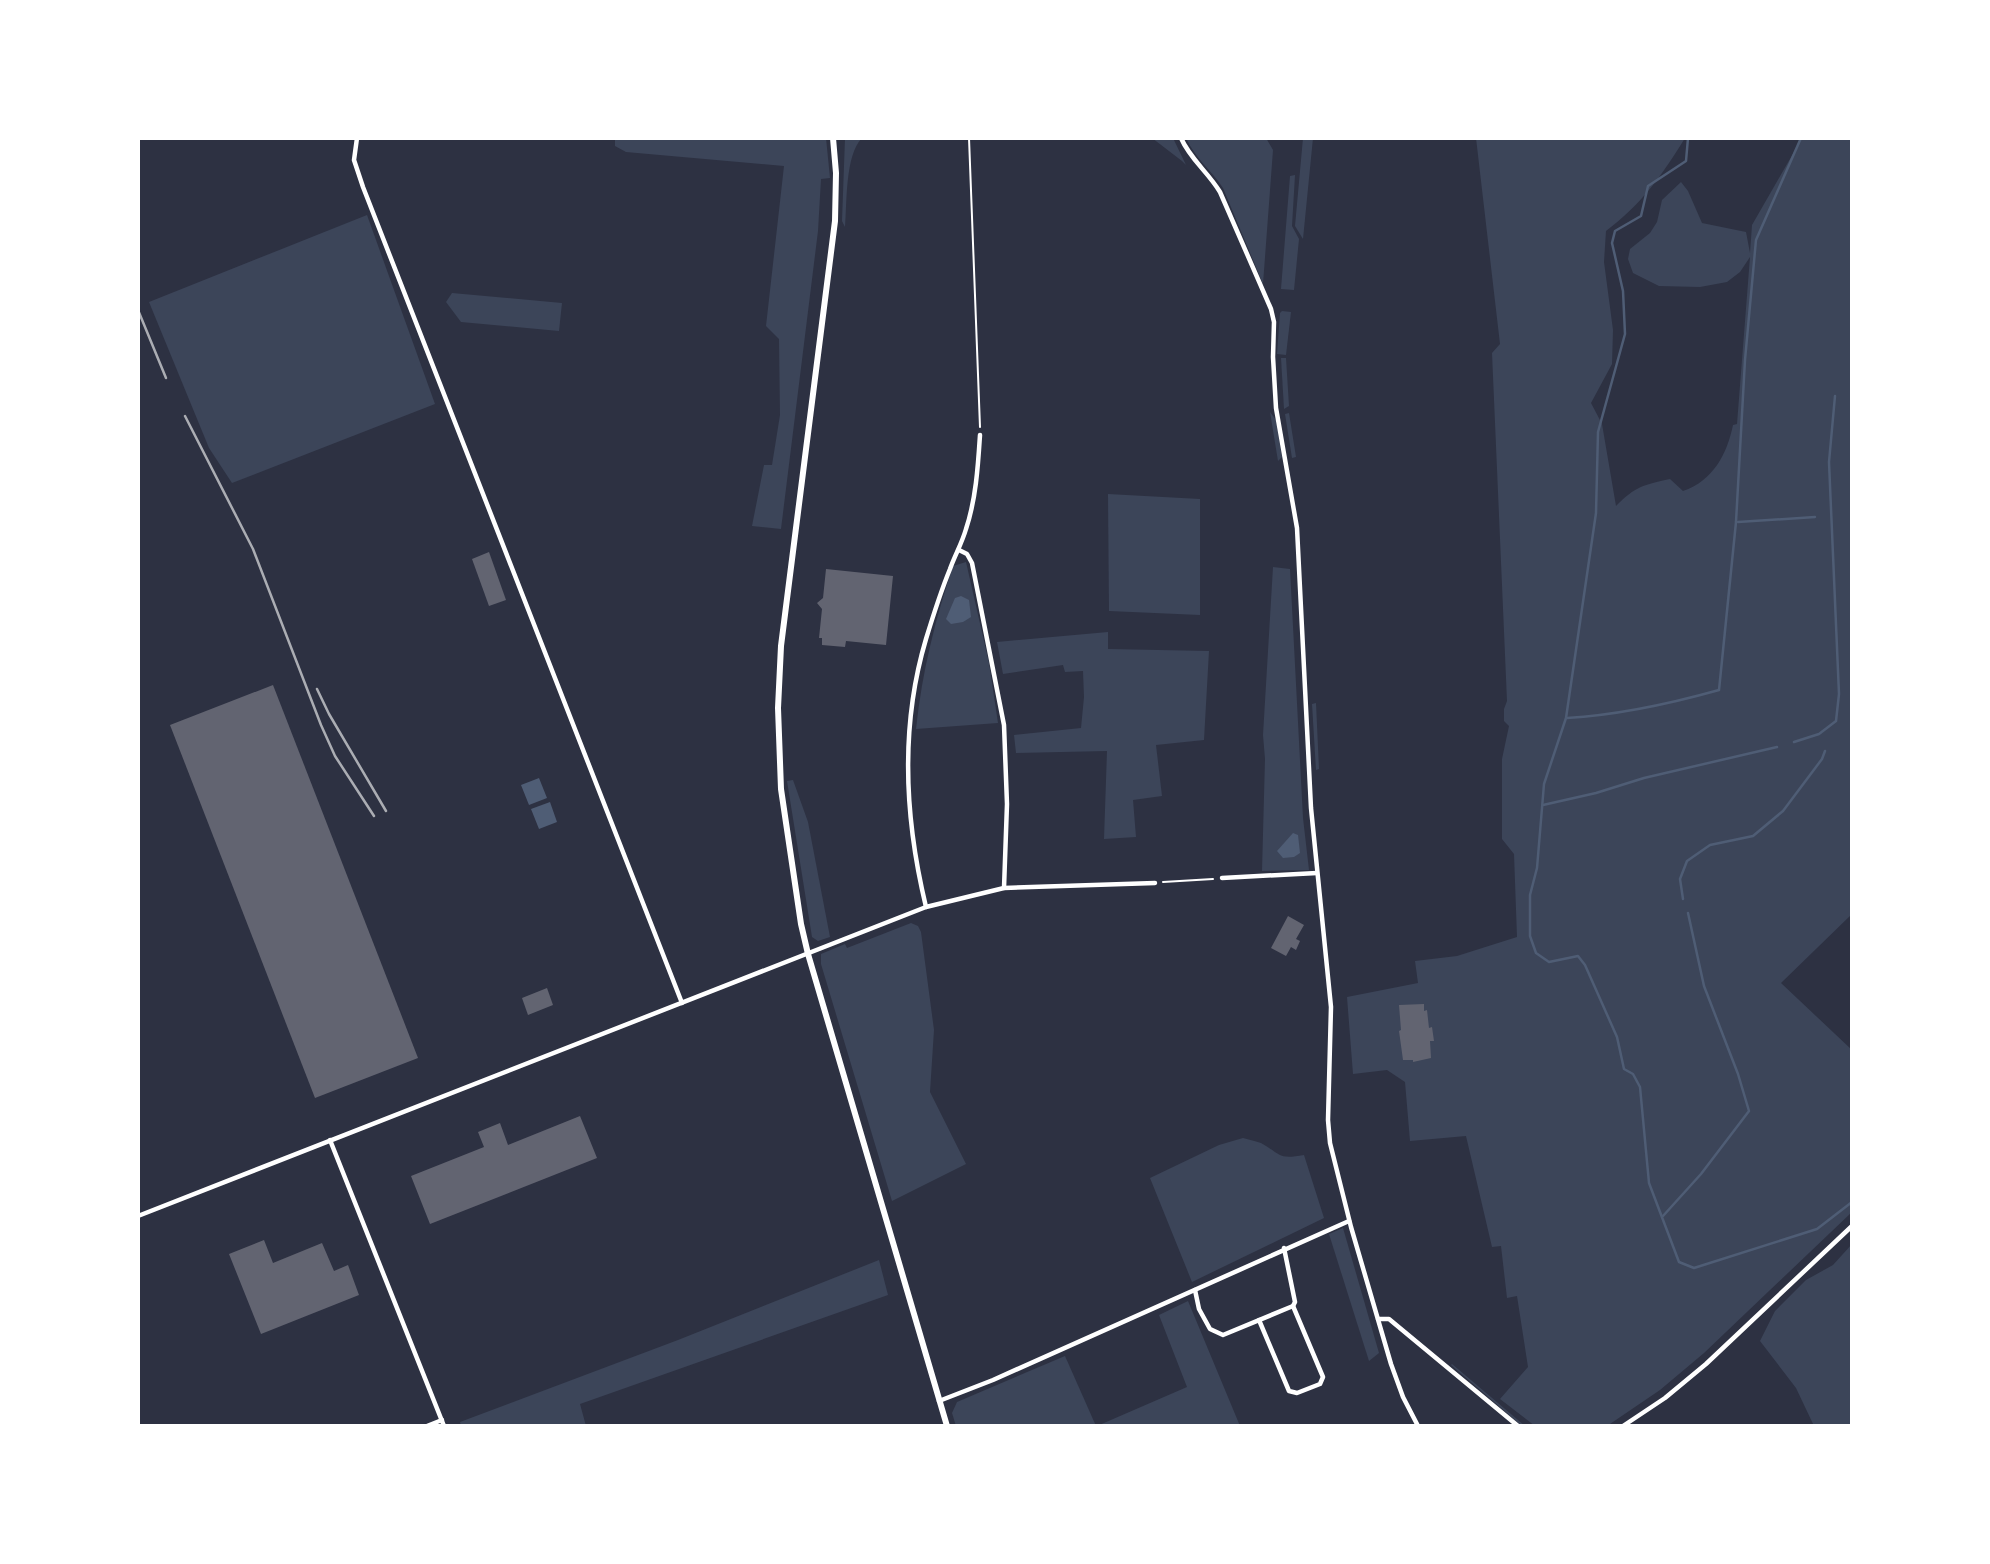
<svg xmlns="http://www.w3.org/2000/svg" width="1990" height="1564" viewBox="0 0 1990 1564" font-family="Poppins,sans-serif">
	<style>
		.green { fill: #3c4559 }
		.water { fill: #4f5d75 }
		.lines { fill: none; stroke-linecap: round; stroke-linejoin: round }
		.stream { stroke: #4f5d75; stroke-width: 2.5 }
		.building { fill: #626471 }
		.path { stroke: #fff; stroke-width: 2 }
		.minor { stroke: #fff; stroke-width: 4.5 }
		.secondary { stroke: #fff; stroke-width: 6 }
		.rail { stroke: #abadb3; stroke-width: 2.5 }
	</style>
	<rect width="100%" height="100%" fill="#2d3142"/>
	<g class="green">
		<polygon points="615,138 826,138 830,178 821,179 818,231 781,529 752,526 764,465 772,465 780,415 779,339 766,326 784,166 626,152 615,146"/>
		<path d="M845,138H862C845,155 847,203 845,227L842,221Z"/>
		<polygon points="1152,138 1173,138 1186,165 1182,161"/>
		<path d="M1186,138H1266L1273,150L1263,284L1223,188C1212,171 1195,158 1186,138Z"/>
		<polygon points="1303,138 1313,138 1303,239 1295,226"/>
		<path d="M1476,138H1685C1663,174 1641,205 1606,231L1604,262L1613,330L1612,364L1591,403L1602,424L1616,506C1636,486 1643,485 1670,479L1683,491C1713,481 1727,454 1733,425L1737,424L1750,257L1740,272L1727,282L1700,287L1659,286L1633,273L1628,259L1630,249L1650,233L1657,222L1662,200L1681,182L1688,191L1702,223L1746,232L1750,253L1752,225L1802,138H1852V914L1781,983L1852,1050V1212L1704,1353L1660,1390L1607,1426H1535L1500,1399L1528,1367L1517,1296L1507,1298L1501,1246L1492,1247L1466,1136L1410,1141L1405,1082L1387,1070L1353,1074L1347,997L1418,983L1415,961L1457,956L1517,937L1514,854L1502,839V759L1509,726L1504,721V709L1507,701L1492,353L1500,344Z"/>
		<polygon points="1295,175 1292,226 1299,239 1294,290 1281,289 1290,176"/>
		<polygon points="367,215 435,404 232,483 209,448 149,302"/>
		<polygon points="452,293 562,303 559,331 461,322 446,302"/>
		<polygon points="1282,311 1291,312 1286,355 1277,354 1280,313"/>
		<polygon points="1281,358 1286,358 1289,406 1284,409"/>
		<polygon points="1270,412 1276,420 1282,457 1278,461"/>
		<polygon points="1289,413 1296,457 1292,458 1285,414"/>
		<polygon points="1108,494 1200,499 1200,615 1109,611"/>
		<path d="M966,562L989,663L998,723L916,729C922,672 935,620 953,566Z"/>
		<polygon points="1273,567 1290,569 1303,818 1309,870 1262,871 1265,759 1263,735"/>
		<polygon points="1108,632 1108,649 1209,651 1204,740 1156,745 1162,796 1133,800 1136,837 1104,839 1107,751 1016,753 1014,735 1081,728 1084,697 1083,671 1065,672 1063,665 1003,674 997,642"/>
		<polygon points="1316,703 1319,769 1316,770 1312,704"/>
		<polygon points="793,780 808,822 830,937 818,941 812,937 787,781"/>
		<polygon points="911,923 918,926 921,932 934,1030 930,1092 966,1164 892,1201 821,964 821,954 845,944 847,948"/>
		<path d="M1243,1138C1249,1140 1256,1141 1261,1143C1281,1154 1277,1160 1304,1155L1324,1218L1192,1282L1150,1178L1219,1145Z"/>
		<polygon points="1343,1228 1379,1353 1369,1361 1329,1234"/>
		<polygon points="1852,1244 1852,1426 1814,1426 1796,1388 1760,1341 1775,1311 1806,1280 1833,1265"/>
		<polygon points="879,1260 888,1295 580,1404 586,1426 461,1426 460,1422 678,1340"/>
		<polygon points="1188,1301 1240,1426 1097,1426 1187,1387 1159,1315"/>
		<polygon points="1065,1356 1096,1426 956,1426 952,1413 957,1402"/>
		<polygon points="1452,1364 1525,1426 1522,1426 1451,1365"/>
	</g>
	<g class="water">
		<polygon points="961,596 969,600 971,617 963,622 951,624 946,619 955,598"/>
		<polygon points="539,778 547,798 529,805 521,785"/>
		<polygon points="550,802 557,822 539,829 531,809"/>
		<polygon points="1293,833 1298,835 1300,853 1294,857 1283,858 1277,851"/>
	</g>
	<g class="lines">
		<g class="stream">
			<polyline points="1688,138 1686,161 1648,186 1641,216 1615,231 1612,243 1623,291 1625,334 1598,432 1596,513 1566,718 1544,784 1537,868 1530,895 1530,936 1536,953 1549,962 1578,956 1585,965 1617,1037 1624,1069 1633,1074 1640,1087 1649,1183 1679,1262 1694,1268 1817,1229 1852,1202"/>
			<polyline points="1738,522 1815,517"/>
			<path d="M1567,718C1618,715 1669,704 1719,690L1736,522L1745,360L1756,240L1801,138"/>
			<polyline points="1794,742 1819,734 1836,721 1839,694 1829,462 1835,396"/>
			<polyline points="1543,805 1596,793 1644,778 1777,747"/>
			<polyline points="1683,899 1680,879 1687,861 1710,845 1753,836 1783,811 1822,759 1825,751"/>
			<polyline points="1663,1216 1701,1174 1749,1111 1738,1074 1704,986 1688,913"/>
		</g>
	</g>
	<g class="building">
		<polygon points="489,552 506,600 489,606 472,559"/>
		<polygon points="826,569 893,576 886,645 846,641 845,647 822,645 822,638 819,638 822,609 817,603 823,598"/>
		<polygon points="273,685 418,1058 315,1098 170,725"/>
		<polygon points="1288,916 1304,925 1296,939 1300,941 1296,950 1291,947 1286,956 1271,948"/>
		<polygon points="547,988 553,1005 528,1015 522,998"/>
		<polygon points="1424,1004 1424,1011 1427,1010 1429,1028 1432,1027 1434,1041 1430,1041 1431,1058 1413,1062 1413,1060 1403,1060 1399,1031 1401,1030 1399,1005"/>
		<polygon points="580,1116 597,1158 430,1224 411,1176 484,1147 478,1132 500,1123 508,1145"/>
		<polygon points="264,1240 273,1263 322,1243 334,1271 348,1265 359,1295 261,1334 229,1254"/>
	</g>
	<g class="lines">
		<g class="path">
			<polyline points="969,138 980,427"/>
			<polyline points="1163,882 1213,879"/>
		</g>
		<g class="minor">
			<polyline points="357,138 354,160 363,187 682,1003"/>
			<path d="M1181,138C1190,159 1208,172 1220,192L1271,309L1274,322L1273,357L1276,408L1297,528L1311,808L1331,1007L1328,1120L1330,1143L1351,1227L1391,1364L1403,1397L1418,1426"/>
			<polyline points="959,550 967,554 972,563 1004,725 1007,804 1004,888"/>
			<polyline points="1222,878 1317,873"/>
			<path d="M926,907C905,820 900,726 926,639C933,616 941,591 950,569C955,555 962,543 966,529C976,499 978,466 980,435"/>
			<polyline points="330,1140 444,1426"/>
			<polyline points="138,1216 926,907 1004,888 1155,883"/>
			<polyline points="1195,1290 1199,1309 1210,1329 1223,1335 1293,1306 1295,1302 1284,1248"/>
			<polyline points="1378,1319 1389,1319 1518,1426"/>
			<polyline points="1259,1320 1289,1391 1297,1393 1320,1384 1323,1377 1293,1306"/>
			<polyline points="939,1401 993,1380 1349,1221"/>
			<polyline points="427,1426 442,1420"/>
			<polyline points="1623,1426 1665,1398 1706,1364 1852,1226"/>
		</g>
		<polyline class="secondary" points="833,138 836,173 835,221 781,646 778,708 781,789 801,924 808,954 947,1426"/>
		<g class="rail">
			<polyline points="138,310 166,378"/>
			<polyline points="185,416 253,549 321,725 335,756 374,816"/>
			<polyline points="317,689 329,714 386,811"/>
		</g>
	</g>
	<rect width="1990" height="1564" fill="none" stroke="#ffffff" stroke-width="280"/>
</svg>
